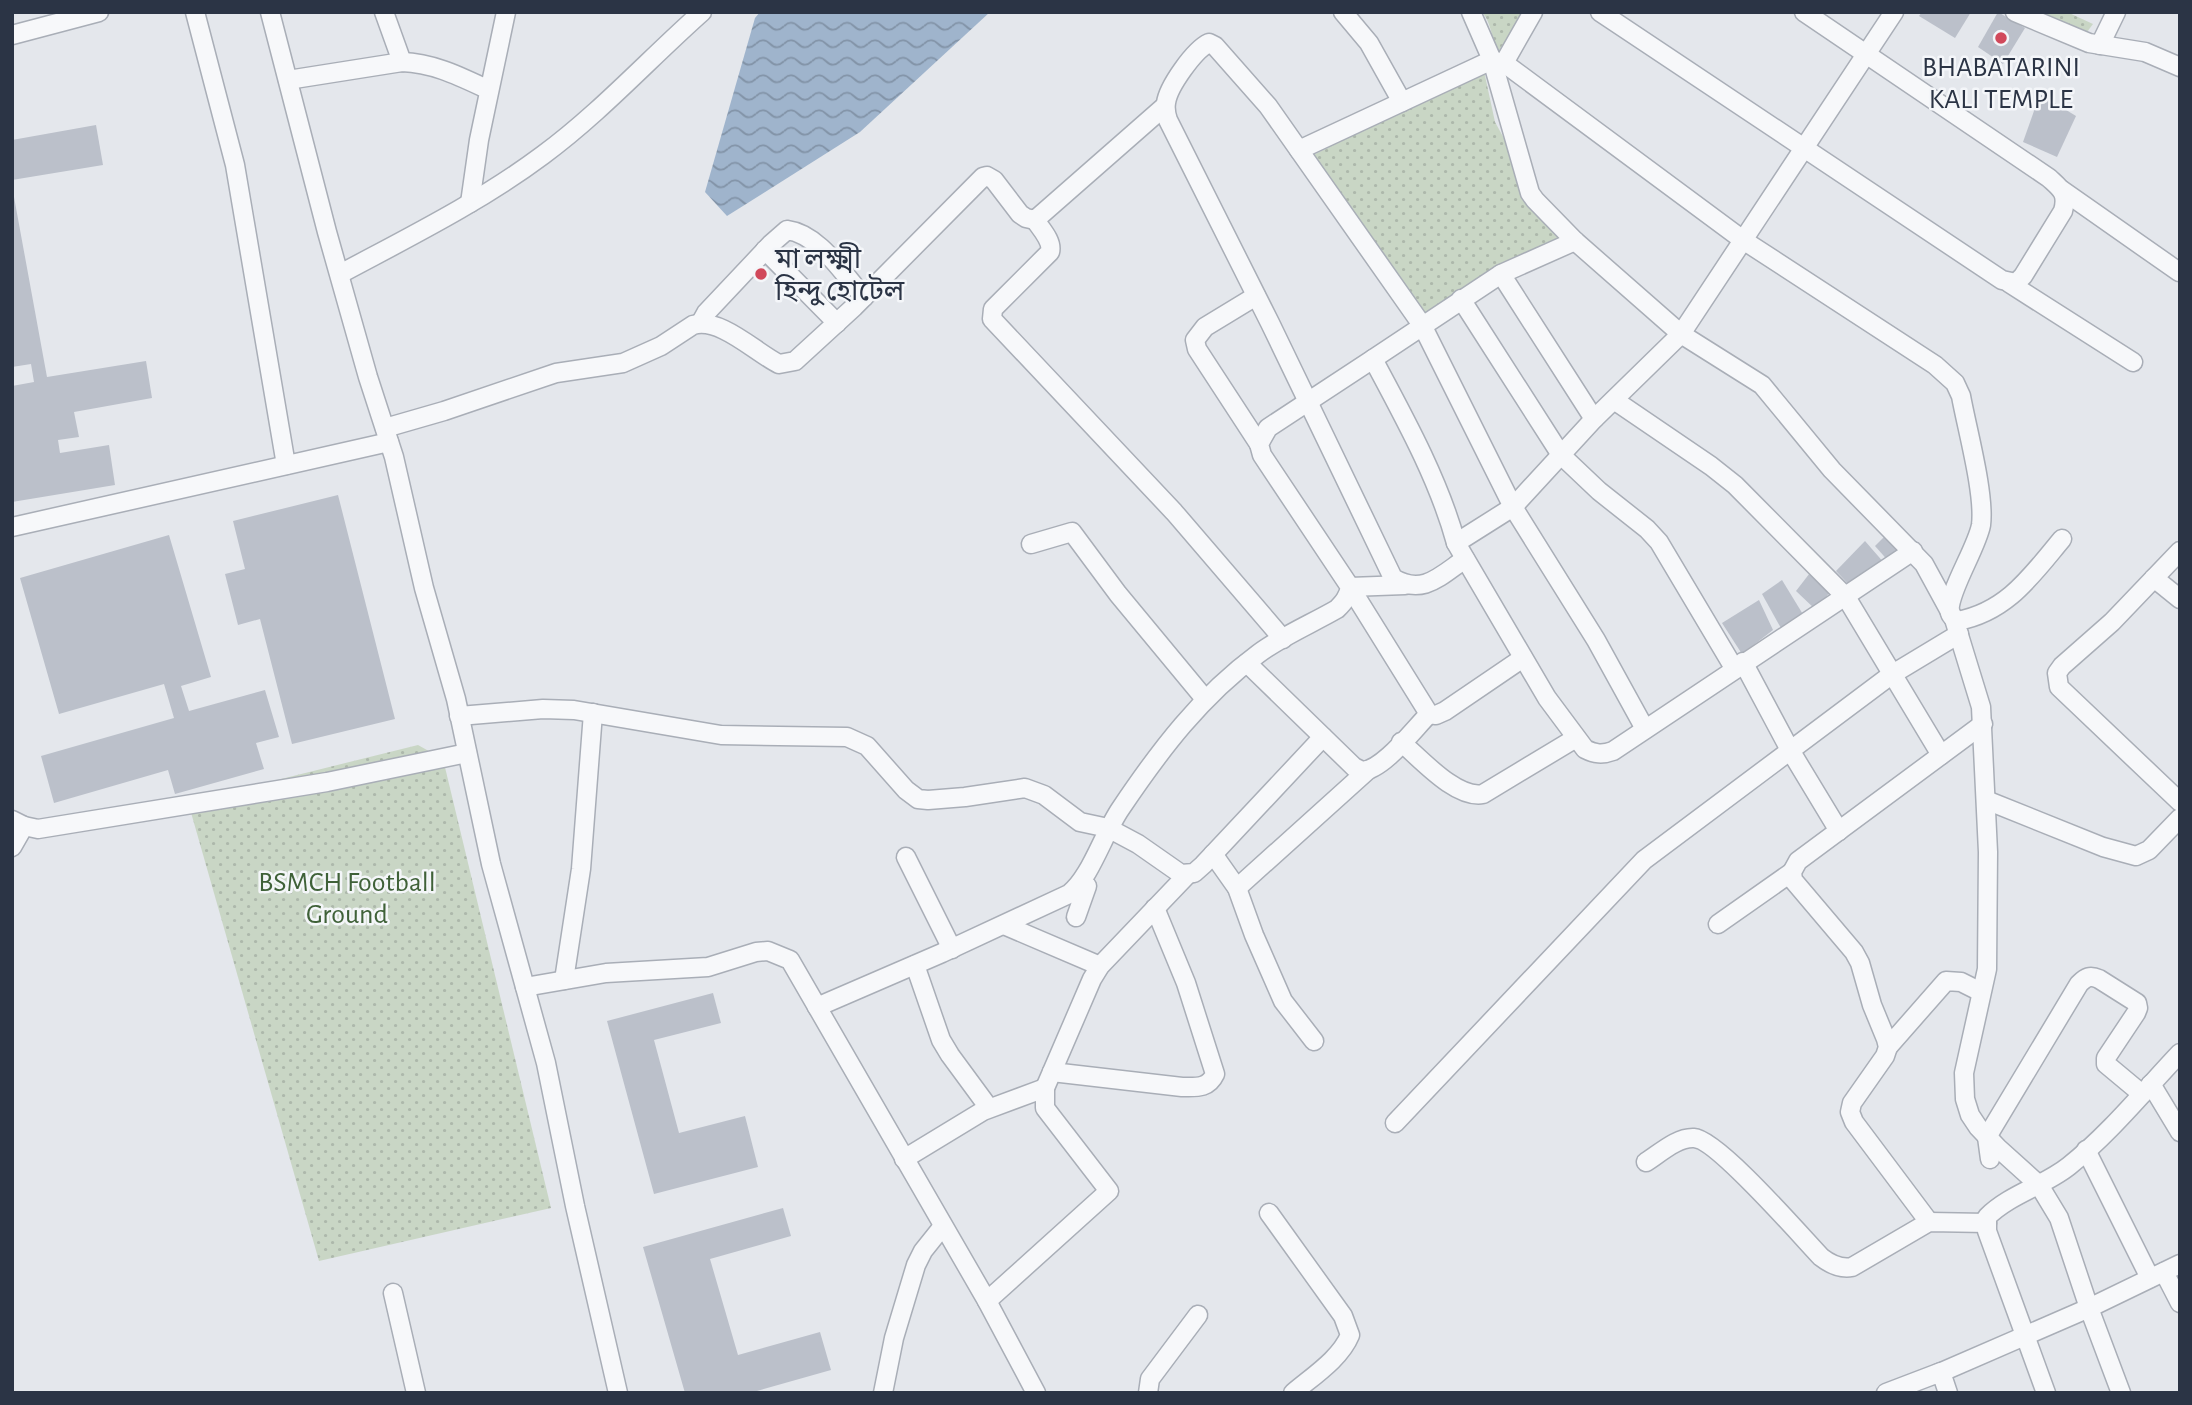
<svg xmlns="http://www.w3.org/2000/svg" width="2192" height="1405" viewBox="0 0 2192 1405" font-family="'Alegreya Sans','Noto Sans Bengali',sans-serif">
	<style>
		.green { fill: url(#green-dots) }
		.water { fill: url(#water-waves) }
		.building { fill: #bbc0ca }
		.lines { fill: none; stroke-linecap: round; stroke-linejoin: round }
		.minor-casing { stroke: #a9aeb7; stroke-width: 21 }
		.minor { stroke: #f7f8fa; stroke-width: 18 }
		.poi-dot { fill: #d1495b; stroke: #f4f6f9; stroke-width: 2.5 }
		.labels { text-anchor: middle; stroke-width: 5; stroke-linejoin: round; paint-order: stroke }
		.poi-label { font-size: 28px; fill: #2b3445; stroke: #f4f6f9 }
		.park-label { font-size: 28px; fill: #3f6138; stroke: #f4f6f9 }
	</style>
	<defs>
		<pattern id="green-dots" width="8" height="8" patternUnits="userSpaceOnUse" patternTransform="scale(1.75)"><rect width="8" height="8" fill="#c9d6c5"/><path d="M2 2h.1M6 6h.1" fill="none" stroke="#adb8ab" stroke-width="1.8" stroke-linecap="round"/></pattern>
		<pattern id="water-waves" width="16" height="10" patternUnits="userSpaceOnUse" patternTransform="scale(1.75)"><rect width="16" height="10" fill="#9fb4cc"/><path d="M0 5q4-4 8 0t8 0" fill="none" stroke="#8293a7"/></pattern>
	</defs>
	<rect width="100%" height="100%" fill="#e4e7ec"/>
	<g class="green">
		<path d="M1482,12H1525L1498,52C1491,38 1492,24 1482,12Z"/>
		<polygon points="2037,12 2067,12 2093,24 2084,36"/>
		<polygon points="1484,71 1495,122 1523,173 1563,235 1477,298 1422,325 1351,242 1305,159"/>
		<polygon points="418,745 443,759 551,1208 319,1261 188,802"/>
	</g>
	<polygon class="water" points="760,12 990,12 860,132 727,216 705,192 755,18"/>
	<g class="building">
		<polygon points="1922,12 1971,12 1955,38 1919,16"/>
		<polygon points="1998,12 2025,28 2003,64 1978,47"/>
		<polygon points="2040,94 2076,116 2057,157 2023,142"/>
		<polygon points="96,125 103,165 12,180 12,140"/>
		<polygon points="12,186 47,377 146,361 152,398 74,412 79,437 58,440 60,453 109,445 115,485 12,502 12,386 34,382 31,364 12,367"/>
		<polygon points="338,495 395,719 292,744 260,619 238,625 225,574 245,569 233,521"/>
		<polygon points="1890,531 1908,549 1891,564 1875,546"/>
		<polygon points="169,535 211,677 181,686 189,711 265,690 279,737 256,743 264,769 175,794 168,770 54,803 41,756 174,718 164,684 59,714 20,578"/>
		<polygon points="1865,541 1885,564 1853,589 1836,571"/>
		<polygon points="1813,569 1833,588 1816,610 1796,591"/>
		<polygon points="1782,580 1804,616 1782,630 1762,594"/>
		<polygon points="1759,600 1773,630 1742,654 1722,623"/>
		<polygon points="713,993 721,1023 654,1040 679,1133 745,1116 758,1167 654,1194 607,1021"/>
		<polygon points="783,1208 791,1236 710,1259 738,1355 820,1332 831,1370 750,1393 685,1393 643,1247"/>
	</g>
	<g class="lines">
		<defs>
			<g id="minor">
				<polyline points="195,12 235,165 286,465"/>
				<polyline points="270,12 327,232 368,377 394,457 424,588 456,699 491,864 546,1063 575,1206 618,1393"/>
				<polyline points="384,12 402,62"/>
				<polyline points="1343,12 1369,43 1402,102"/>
				<polyline points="1471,12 1492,60 1530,193 1535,200 1575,241 1681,334 1762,385 1832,470 1924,564 1954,619 1981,707 1988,852 1987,969 1964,1073 1965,1099 1970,1115 1978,1127 1998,1148 2039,1185 2059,1218 2089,1308 2121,1393"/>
				<path d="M1533,12L1504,63L1743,240L1935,365L1955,383L1961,396C1967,429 1985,494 1981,525C1977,548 1946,595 1950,613C1951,617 1954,618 1957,621C2007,612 2032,575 2062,539"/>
				<path d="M1600,12L2002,280L2016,283L2023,276L2063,211C2068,193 2061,189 2049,178L1804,12"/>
				<polyline points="2015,12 2089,43 2145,52 2180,67"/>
				<polyline points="12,35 99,12"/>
				<polyline points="2100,45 2116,12"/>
				<path d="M288,80L402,62C434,63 461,77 489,90"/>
				<polyline points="1299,150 1492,60 1502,63"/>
				<polyline points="2062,190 2179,272"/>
				<polyline points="470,203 479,140 506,12"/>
				<path d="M1035,220C1041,229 1053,241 1050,252L993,309L992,319L1174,512L1283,639"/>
				<polyline points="1575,241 1501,274 1594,419"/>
				<polyline points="765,250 837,323"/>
				<path d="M340,274C409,237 480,202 543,155C600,113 649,59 702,12"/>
				<polyline points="2009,283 2133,362"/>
				<polyline points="1256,296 1205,327 1195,340 1197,349 1259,444"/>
				<polyline points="1461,299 1561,455 1599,491 1647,529 1659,542 1734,668"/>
				<path d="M701,322L706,313L771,244L787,230C819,234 843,274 864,297"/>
				<polyline points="1373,359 1501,274"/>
				<polyline points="1614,400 1711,466 1735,485 1846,597 1941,755"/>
				<path d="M385,428L444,411L556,373L623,363L661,346L693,325C720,317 755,352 779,364L795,361L854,307L983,177L987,176L994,180L1020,214L1026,218L1035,220L1165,106"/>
				<polyline points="12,527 389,442"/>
				<polyline points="1456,543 1513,507 1594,419 1681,334 1894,12"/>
				<polyline points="1031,544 1072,532 1118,594 1205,699"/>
				<polyline points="2180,551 2112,622 2062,666 2057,673 2059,687 2180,802"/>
				<path d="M1465,559C1440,576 1423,596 1393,578L1270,323L1168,120C1166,114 1165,109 1166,103C1168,87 1194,50 1209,43L1215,46L1268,106L1422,325L1513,507L1596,640L1645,729"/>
				<polyline points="2154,578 2180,599"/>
				<polyline points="1405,585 1350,587 1429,714 1436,715 1445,711 1523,658"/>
				<polyline points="1743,662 1790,750 1839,831"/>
				<path d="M1247,663L1354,767L1362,771C1383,770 1413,730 1429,714"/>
				<polyline points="459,716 543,709 574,710 721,735 847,737 867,746 906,790 918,799 928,800 965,797 1025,788 1044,795 1080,822 1108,828 1138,844 1181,874 1194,873 1203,865 1323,737"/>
				<path d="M1401,742C1421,759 1456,799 1483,794L1576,738"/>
				<polyline points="1986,800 2103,847 2136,856 2149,850 2180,818"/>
				<polyline points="12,820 24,826 38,829 327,782 467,753"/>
				<polyline points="12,847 24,826"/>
				<polyline points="1213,854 1237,888 1254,935 1283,1001 1314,1041"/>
				<polyline points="906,857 952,949"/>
				<polyline points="1237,888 1368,770"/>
				<polyline points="1076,917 1087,886 1082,883"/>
				<polyline points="1718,924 1792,872"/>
				<polyline points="1004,925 1100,966"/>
				<polyline points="915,965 941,1040 950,1055 989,1108"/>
				<polyline points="564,980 581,869 593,713"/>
				<polyline points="525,987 606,973 708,967 756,952 768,951 790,960 987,1301 1036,1393"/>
				<path d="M817,1007L942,953L1069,894C1091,877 1103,834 1121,808C1160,750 1201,696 1258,654C1282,636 1311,624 1337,609C1344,602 1348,597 1350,587L1262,455L1259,444L1268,428L1373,359C1404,417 1439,480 1456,543L1547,698L1585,749C1595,754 1602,755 1613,751L1913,551"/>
				<polyline points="1888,1047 1946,981 1961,982 1981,992"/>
				<path d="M1052,1072L1182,1087C1196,1087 1208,1089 1215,1074L1186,983L1155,908"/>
				<polyline points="2151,1084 2180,1132"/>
				<polyline points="1395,1123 1644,860 1891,675 1959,634"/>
				<polyline points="2086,1150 2150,1278"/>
				<polyline points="904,1159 983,1111 1045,1088"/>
				<path d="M1990,1159L1987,1137L2079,984C2086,977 2090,975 2099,979L2137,1003L2138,1008L2136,1013L2106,1058V1064L2142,1094"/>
				<path d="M1646,1162C1659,1154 1677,1137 1694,1138C1717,1139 1801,1236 1821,1257C1830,1264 1841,1269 1852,1267L1929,1222L1987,1223"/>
				<path d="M1269,1213L1343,1316L1350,1335C1340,1359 1313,1376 1293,1393"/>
				<polyline points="1929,1222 1854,1122 1850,1112 1852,1103 1885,1056 1888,1047 1886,1039 1872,1005 1860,963 1854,952 1793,880 1792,872 1798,861 1983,724"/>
				<polyline points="2164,1272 2180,1303"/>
				<polyline points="393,1293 416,1393"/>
				<polyline points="987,1301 1109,1191 1045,1108 1045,1088 1092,979 1100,966 1188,874"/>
				<polyline points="1937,1374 2089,1308 2180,1264"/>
				<polyline points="883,1393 894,1338 916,1265 923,1251 943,1226"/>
				<polyline points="1148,1393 1150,1379 1198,1315"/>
				<polyline points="1886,1393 1941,1372 1948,1393"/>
				<path d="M2046,1393L1987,1231V1217C2010,1194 2044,1186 2069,1166C2110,1133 2144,1091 2180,1053"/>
			</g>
		</defs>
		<use href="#minor" class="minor-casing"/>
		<use href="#minor" class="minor"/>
	</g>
	<g class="poi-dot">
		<circle cx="2001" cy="38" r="7"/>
		<circle cx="761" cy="274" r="7"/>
	</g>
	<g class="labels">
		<g class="poi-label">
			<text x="2001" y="76">BHABATARINI<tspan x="2001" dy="32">KALI TEMPLE</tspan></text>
			<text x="775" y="268" text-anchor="start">মা লক্ষ্মী<tspan x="775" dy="32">হিন্দু হোটেল</tspan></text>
		</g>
		<g class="park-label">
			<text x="347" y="891">BSMCH Football<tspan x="347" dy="32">Ground</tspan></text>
		</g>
	</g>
	<rect width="2192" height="1405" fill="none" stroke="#2b3445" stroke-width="28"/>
</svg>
